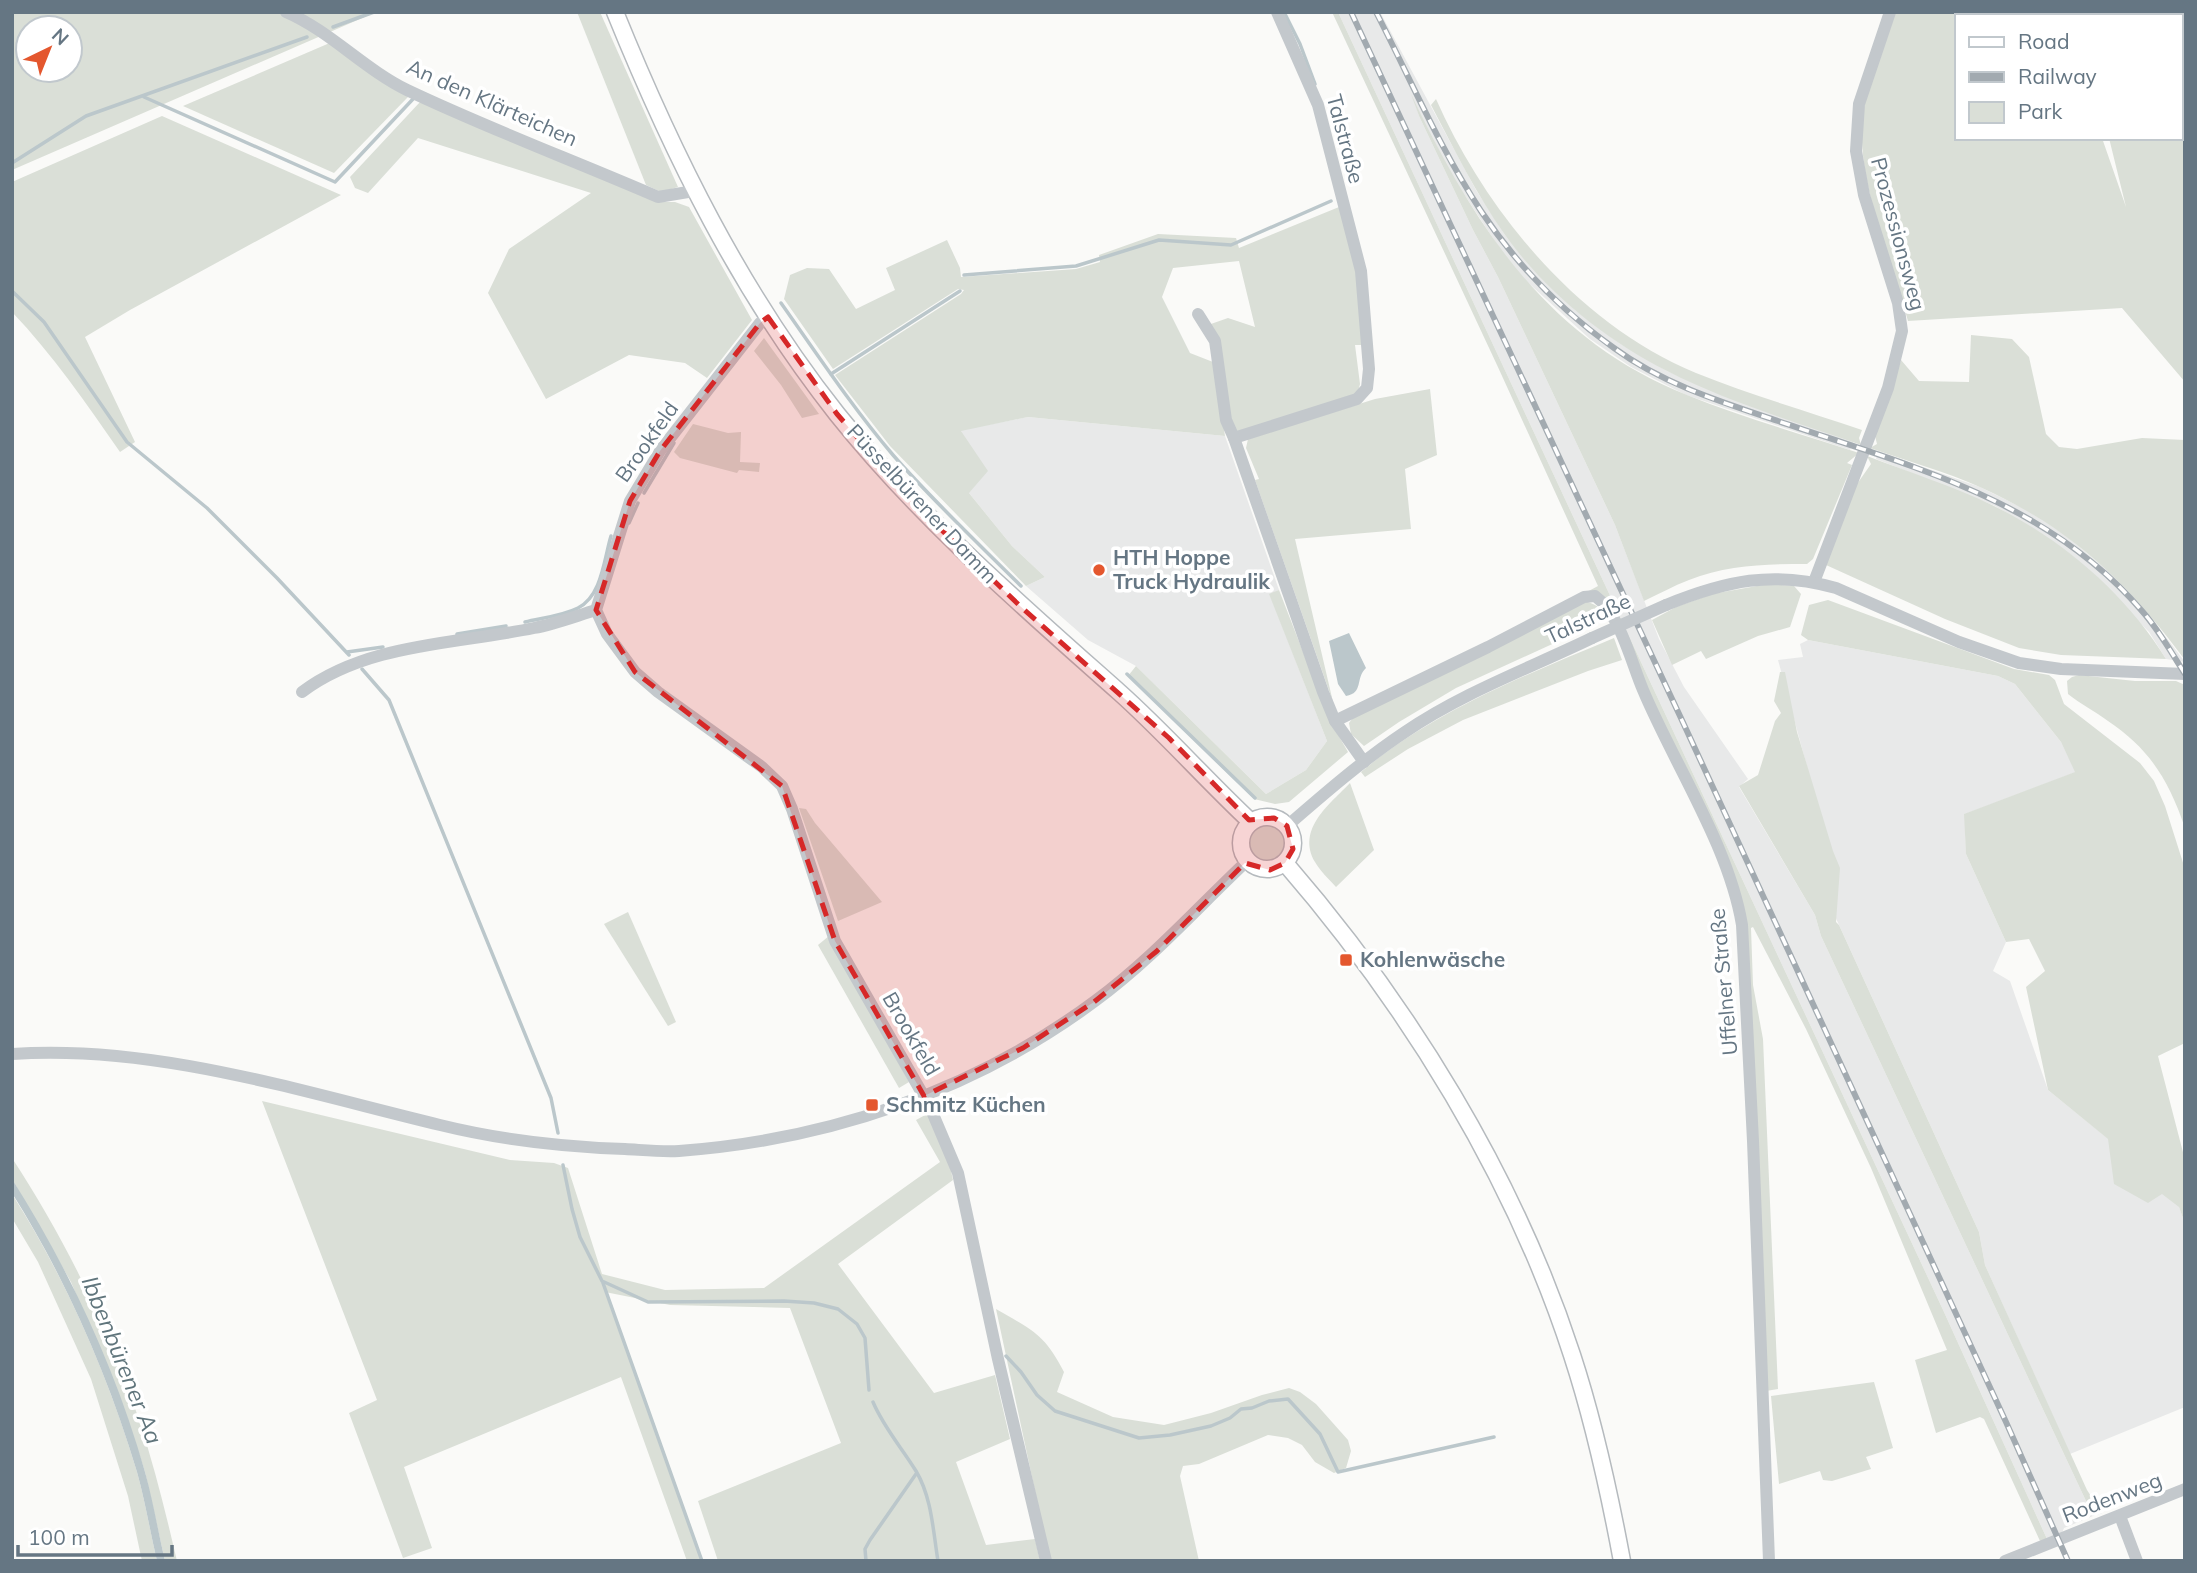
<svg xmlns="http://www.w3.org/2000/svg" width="2197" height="1573" viewBox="0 0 2197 1573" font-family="Mulish,sans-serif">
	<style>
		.built { fill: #e8e9e9 }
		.green { fill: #dadfd7; fill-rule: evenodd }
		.water { fill: #bbc7cb }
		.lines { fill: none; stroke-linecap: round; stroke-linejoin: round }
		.stream { stroke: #bbc7cb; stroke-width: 3.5 }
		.major-casing { stroke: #b5babe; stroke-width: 19 }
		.minor { stroke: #c3c8cc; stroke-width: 12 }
		.major { stroke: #fff; stroke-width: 16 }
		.rail-casing { stroke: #a2aab0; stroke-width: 6 }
		.rail { stroke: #fff; stroke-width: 3.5; stroke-dasharray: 10; stroke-linecap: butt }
		.minor-bridge { stroke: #c3c8cc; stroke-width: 12 }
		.marked { fill: #d62828; fill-opacity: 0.2; stroke: #d62828; stroke-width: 5; stroke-dasharray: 14 9; stroke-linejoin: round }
		.poi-dot { fill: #e4572e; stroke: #fff; stroke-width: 2.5 }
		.labels { text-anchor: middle; stroke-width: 7; stroke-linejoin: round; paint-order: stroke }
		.street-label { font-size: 21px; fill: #657683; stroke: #fff }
		.poi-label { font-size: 21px; font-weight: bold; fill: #657683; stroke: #fff; text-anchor: start }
		.water-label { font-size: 23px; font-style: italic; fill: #60757c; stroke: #fff }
	</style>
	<rect width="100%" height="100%" fill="#fafaf8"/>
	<g class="built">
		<polygon points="1338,12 1380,12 1476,190 1505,235 1534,270 1575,310 1619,343 1667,371 1720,394 1853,442 1850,450 1686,395 1631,367 1590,339 1523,278 1500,249 1452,176 1415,104 1419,116 1473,230 1498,277 1615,525 1659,639 1684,687 1748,779 1739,787 1815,915 1821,936 2093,1516 2064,1528 2062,1533 2047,1539 1944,1312"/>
		<polygon points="1028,417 1225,436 1279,590 1270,595 1327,741 1306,770 1266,794 1136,666 1088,640 1026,586 1045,577 1012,546 969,493 961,430"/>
		<polygon points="1878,451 1980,487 2025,509 2064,534 2116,577 2136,598 2185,662 2166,659 2149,632 2074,557 2039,532 1995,506 1876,459"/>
		<polygon points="1808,640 1998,676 2015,684 2061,742 2076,772 1965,814 1966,854 2006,942 1993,971 2010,981 2048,1090 2174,1192 2185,1224 2185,1407 2070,1454 1985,1265 1979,1232 1829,903 1825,833 1778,660 1803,657 1800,644"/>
	</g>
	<g class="green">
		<path d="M12,12H376L12,170ZM28,28H70V70H28Z"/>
		<polygon points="577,12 600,12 678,187 661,192 646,185"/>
		<polygon points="1332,12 1338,12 1944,1312 2047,1539 2040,1541 1984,1419 1980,1417 1936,1433 1915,1360 1947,1350 1871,1168 1806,1029 1753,927 1751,928 1753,985 1763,1039 1778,1389 1766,1391 1742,913 1609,605 1585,593 1598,586 1497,365"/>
		<path d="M1895,12H2090V16H1957V138H2102L2126,207L2109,138H2181V16H2101V12H2185V382L2122,308L1908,321C1891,260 1850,166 1865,103C1872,73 1885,42 1895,12Z"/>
		<polygon points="332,42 408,97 334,173 183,106"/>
		<path d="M1411,94C1473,224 1547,340 1687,395C1743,418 1802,434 1859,453L1847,463L1852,465L1813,559L1807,564C1767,564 1727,565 1689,580C1673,586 1659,594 1644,601L1615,525L1498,277L1473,230L1419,116Z"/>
		<path d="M1436,99C1486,212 1579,325 1696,373C1750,395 1807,411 1862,430L1859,438L1861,445C1796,422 1728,402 1667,371C1604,339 1546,292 1505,235C1476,194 1454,149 1431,105Z"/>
		<polygon points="420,102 661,202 675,202 689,207 752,320 707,378 685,363 629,355 546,399 488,293 509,249 591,193 418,138 368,193 355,188 350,177"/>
		<path d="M162,116L341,195L130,310L85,337L135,442L120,452C86,403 53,355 12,312V182Z"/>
		<polygon points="1339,207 1356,269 1363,345 1355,345 1360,384 1357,396 1237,432 1230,420 1208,325 1228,318 1255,327 1239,261 1173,268 1162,297 1190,353 1213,362 1225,436 1028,417 961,431 988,471 969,493 1012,546 1045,577 1026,586 890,446 835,375 961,294 964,290 958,289 833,369 784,299 790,275 807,268 829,269 856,309 895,290 886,268 947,240 960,268 961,277 1076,269 1100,262 1099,255 1158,234 1236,238 1239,248"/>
		<path d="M1971,335L2012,339L2029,357L2046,434L2059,447L2077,449L2142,438L2185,440V660C2127,582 2072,529 1982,488C1947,472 1907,461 1870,448L1877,444L1875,436L1901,360L1919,381L1969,382Z"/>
		<polygon points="764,338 819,414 802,418 781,385 754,351"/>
		<polygon points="1430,389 1437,455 1405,469 1411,529 1295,539 1333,702 1255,480 1259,479 1246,448 1248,439 1375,399"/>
		<polygon points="693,424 728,433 741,432 740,462 760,463 759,472 739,470 737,473 680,458 674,452"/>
		<path d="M1867,456C1909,472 1952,486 1992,505C2062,539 2125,593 2166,659L2061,655L2019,648L1945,619L1826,565L1857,484L1871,464Z"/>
		<polygon points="1768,584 1794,586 1801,594 1790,627 1758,636 1706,659 1701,651 1672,665 1652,620 1676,607 1712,594"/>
		<polygon points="1279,590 1329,719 1348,752 1289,802 1275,804 1254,799 1128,676 1136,666 1266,794 1306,770 1327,741 1269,594"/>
		<polygon points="1828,600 2014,669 2049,675 2055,680 2064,704 2140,763 2154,781 2165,806 2185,869 2185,1043 2158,1056 2185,1160 2185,1224 2179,1207 2162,1194 2148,1203 2114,1184 2108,1139 2048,1090 2026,987 2045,971 2029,939 2006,942 1966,854 1964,814 2075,772 2061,742 2015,684 1998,676 1808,640 1801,635 1809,605"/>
		<path d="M1582,601C1595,603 1601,607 1607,619L1456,688L1399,722L1364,746L1351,734L1349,723L1355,715Z"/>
		<path d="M1614,638L1622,660L1588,671L1463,720L1408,749L1365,777L1361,772C1435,710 1526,675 1614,638Z"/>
		<polygon points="1780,672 1785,672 1797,732 1833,851 1840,868 1836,922 1839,925 1979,1232 1985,1265 2087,1490 2102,1513 2093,1516 1821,936 1815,915 1739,786 1758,775 1775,721 1781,713 1774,701"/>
		<path d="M2079,675L2135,681H2176L2185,685V828C2169,781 2150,749 2108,721C2095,711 2080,704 2068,694L2067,681L2072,677Z"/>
		<path d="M1350,783L1374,850L1336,887C1329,879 1320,871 1315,862C1296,829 1330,804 1350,783Z"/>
		<polygon points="799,808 806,809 815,823 882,902 838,921"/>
		<circle cx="1268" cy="843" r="19"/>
		<polygon points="628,912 676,1022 668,1026 604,924"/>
		<polygon points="829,936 909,1082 899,1088 818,945"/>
		<polygon points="262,1101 510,1160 554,1163 568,1168 602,1274 665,1290 764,1288 940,1162 916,1120 929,1113 948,1157 953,1180 838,1264 934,1393 995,1375 1010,1439 956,1462 986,1545 1035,1539 1040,1561 718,1561 698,1501 841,1443 790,1308 670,1305 605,1292 703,1561 687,1561 621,1377 404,1467 432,1548 403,1558 349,1413 377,1400"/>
		<path d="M12,1158C75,1254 125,1362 155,1473C163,1502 170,1531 177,1561H165L145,1472L127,1417L71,1282L12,1179Z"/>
		<path d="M12,1194C66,1279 108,1375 137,1472C145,1501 150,1531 157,1561H142L128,1496L91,1379L38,1262L12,1218Z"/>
		<path d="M996,1309C1032,1330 1044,1333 1064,1372L1057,1392L1113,1417L1164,1425L1211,1413L1262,1395L1289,1388L1300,1392L1316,1404L1348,1440L1351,1451L1346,1468L1334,1473L1315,1462L1302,1445L1288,1438L1268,1435L1199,1464L1183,1466L1180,1476L1199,1561H1050Z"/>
		<polygon points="1874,1382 1893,1448 1866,1457 1871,1469 1832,1481 1823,1480 1820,1471 1779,1484 1771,1396"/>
	</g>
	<g class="water">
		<path d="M1349,633L1366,668C1355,678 1364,693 1346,696L1338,684L1329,641Z"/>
		<path d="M12,1179C69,1269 116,1369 145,1472C153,1501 158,1531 165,1561H157C150,1531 145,1501 137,1472C108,1375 66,1279 12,1193Z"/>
	</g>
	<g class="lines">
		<g class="stream">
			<polyline points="1284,12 1300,44 1315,84"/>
			<polyline points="333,27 374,12"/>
			<polyline points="144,97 335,182 413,99"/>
			<polyline points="12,163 86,116 307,37"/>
			<polyline points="964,275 1076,266 1159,240 1231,245 1331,201"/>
			<polyline points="12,291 44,322 127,442 207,508 277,578 349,655"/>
			<path d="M781,303C817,354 852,407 893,455C933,501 978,543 1021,586"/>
			<polyline points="831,374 960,291"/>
			<polyline points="644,493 674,443"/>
			<polyline points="629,523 638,503"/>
			<path d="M525,622C541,618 562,616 578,608C602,596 604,559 611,536"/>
			<polyline points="457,634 506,626"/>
			<polyline points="347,652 383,647"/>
			<polyline points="362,669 389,700 551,1098 558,1133"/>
			<polyline points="1127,674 1255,798"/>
			<polyline points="563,1165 572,1209 580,1237 602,1281 648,1302 784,1301 814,1303 838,1309 857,1324 865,1338 869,1390"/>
			<polyline points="603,1283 702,1561"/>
			<polyline points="1006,1356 1021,1372 1037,1395 1055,1411 1139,1438 1170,1435 1211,1426 1230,1418 1241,1409 1252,1408 1269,1401 1288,1399 1320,1434 1338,1472 1494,1437"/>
			<path d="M873,1402C884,1428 902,1448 916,1471C932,1498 933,1531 938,1561"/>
			<polyline points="866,1561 865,1549 870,1540 916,1474"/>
		</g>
		<defs>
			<g id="major">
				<path d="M615,12C673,155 741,293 837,414C920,518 1020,604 1119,692C1165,733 1206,780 1251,822"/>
				<circle cx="1267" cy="843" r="26"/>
				<path d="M1285,863C1408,1005 1514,1176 1572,1355C1594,1422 1609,1491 1622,1561"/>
			</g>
		</defs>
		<use href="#major" class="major-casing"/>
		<g class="minor">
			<path d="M286,12C330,31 364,69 407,90C489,129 575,161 658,197L694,191"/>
			<polyline points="1277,12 1318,105 1361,271 1369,369 1367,388 1357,399 1234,438 1323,692 1335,721 1364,762"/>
			<polyline points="1198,314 1215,341 1226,420 1234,438"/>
			<polyline points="768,317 760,323 660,451 630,501 596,610 607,634 635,672 658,692 762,767 782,786 792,809 835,941 930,1107 958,1173 998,1359 1046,1561"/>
			<polyline points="1814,582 1888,388 1902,331 1898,303 1864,195 1856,151 1859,104 1890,12"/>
			<path d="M1666,605C1725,581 1773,570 1836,588L1959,642L2019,663L2061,669L2185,674"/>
			<path d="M302,692C367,643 457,644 534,628C555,624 576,616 596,610"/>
			<path d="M1335,721L1488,647L1584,597L1595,596C1620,614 1631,662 1643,690C1674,764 1729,846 1742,925L1753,1141L1769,1561"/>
			<path d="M1287,826C1325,793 1363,760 1405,732C1462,693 1530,668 1592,638"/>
			<path d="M12,1054C155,1044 302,1092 440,1125C501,1140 563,1147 625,1149C643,1150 661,1152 679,1151C828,1140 974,1091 1095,1001C1151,960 1197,908 1247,861"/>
			<polyline points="2120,1516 2137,1561"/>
			<polyline points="2005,1561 2185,1489"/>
		</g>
		<use href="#major" class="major"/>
		<defs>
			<g id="rail">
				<polyline points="1351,12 1680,716 2006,1422 2068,1561"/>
				<path d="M1376,12C1410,78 1440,149 1481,211C1516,264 1562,311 1614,348C1663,384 1721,402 1778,421C1910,466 2047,500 2142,611C2159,630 2171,652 2185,674"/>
			</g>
		</defs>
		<use href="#rail" class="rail-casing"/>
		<use href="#rail" class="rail"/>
		<polyline class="minor-bridge" points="1592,638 1666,605"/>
	</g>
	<path class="marked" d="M768,317L837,414L919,508L1020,606L1169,738L1249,820L1274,818L1287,826L1293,849L1285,863L1270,870L1245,863L1157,951L1094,1002L1023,1048L924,1096L835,941L782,786L635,672L596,610L630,501L660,451L760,323Z"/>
	<g class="poi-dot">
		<circle cx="1099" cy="570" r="7"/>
		<rect x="1339" y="953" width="14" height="14" rx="3.5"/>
		<rect x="865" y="1098" width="14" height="14" rx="3.5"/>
	</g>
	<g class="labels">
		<g class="street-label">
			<text transform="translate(492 103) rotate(24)" y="7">An den Klärteichen</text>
			<text transform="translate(1345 139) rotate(75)" y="7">Talstraße</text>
			<text transform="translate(1898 234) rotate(75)" y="7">Prozessionsweg</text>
			<text transform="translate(647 442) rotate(-55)" y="7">Brookfeld</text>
			<text transform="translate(922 504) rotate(47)" y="7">Püsselbürener Damm</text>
			<text transform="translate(1588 619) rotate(-25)" y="7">Talstraße</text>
			<text transform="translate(1724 982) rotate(-95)" y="7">Uffelner Straße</text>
			<text transform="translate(911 1034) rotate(60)" y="7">Brookfeld</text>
			<text transform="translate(2112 1498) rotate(-21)" y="7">Rodenweg</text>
		</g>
		<g class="poi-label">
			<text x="1113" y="565">HTH Hoppe<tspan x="1113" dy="24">Truck Hydraulik</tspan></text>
			<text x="1360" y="967">Kohlenwäsche</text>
			<text x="886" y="1112">Schmitz Küchen</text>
		</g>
		<g class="water-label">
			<text transform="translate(122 1360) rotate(68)" y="8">Ibbenbürener Aa</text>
		</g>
	</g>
	<rect width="2197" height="1573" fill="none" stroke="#657683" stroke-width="28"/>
	<rect x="1955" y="14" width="228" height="126" fill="#ffffff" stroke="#c1c8cd" stroke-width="2"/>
	<rect x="1969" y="37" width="35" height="10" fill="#ffffff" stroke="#c1c8cd" stroke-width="2"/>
	<text x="2018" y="49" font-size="21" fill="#657683">Road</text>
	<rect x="1969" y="72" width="35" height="10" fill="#a2aab0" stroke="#c1c8cd" stroke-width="2"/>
	<text x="2018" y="84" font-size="21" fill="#657683">Railway</text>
	<rect x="1969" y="102" width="35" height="21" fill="#dadfd7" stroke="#c1c8cd" stroke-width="2"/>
	<text x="2018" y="119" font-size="21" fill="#657683">Park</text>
	<g transform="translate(49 49) rotate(43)"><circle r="33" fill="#ffffff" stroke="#c1c8cd" stroke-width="2"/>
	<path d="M0-5L12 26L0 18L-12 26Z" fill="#e4572e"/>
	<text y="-10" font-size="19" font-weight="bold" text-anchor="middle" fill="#657683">N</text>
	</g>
	<path d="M18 1545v10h154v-10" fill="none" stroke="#657683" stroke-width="3.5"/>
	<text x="28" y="1545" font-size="21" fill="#657683" stroke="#ffffff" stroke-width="5" paint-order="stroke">100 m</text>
</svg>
